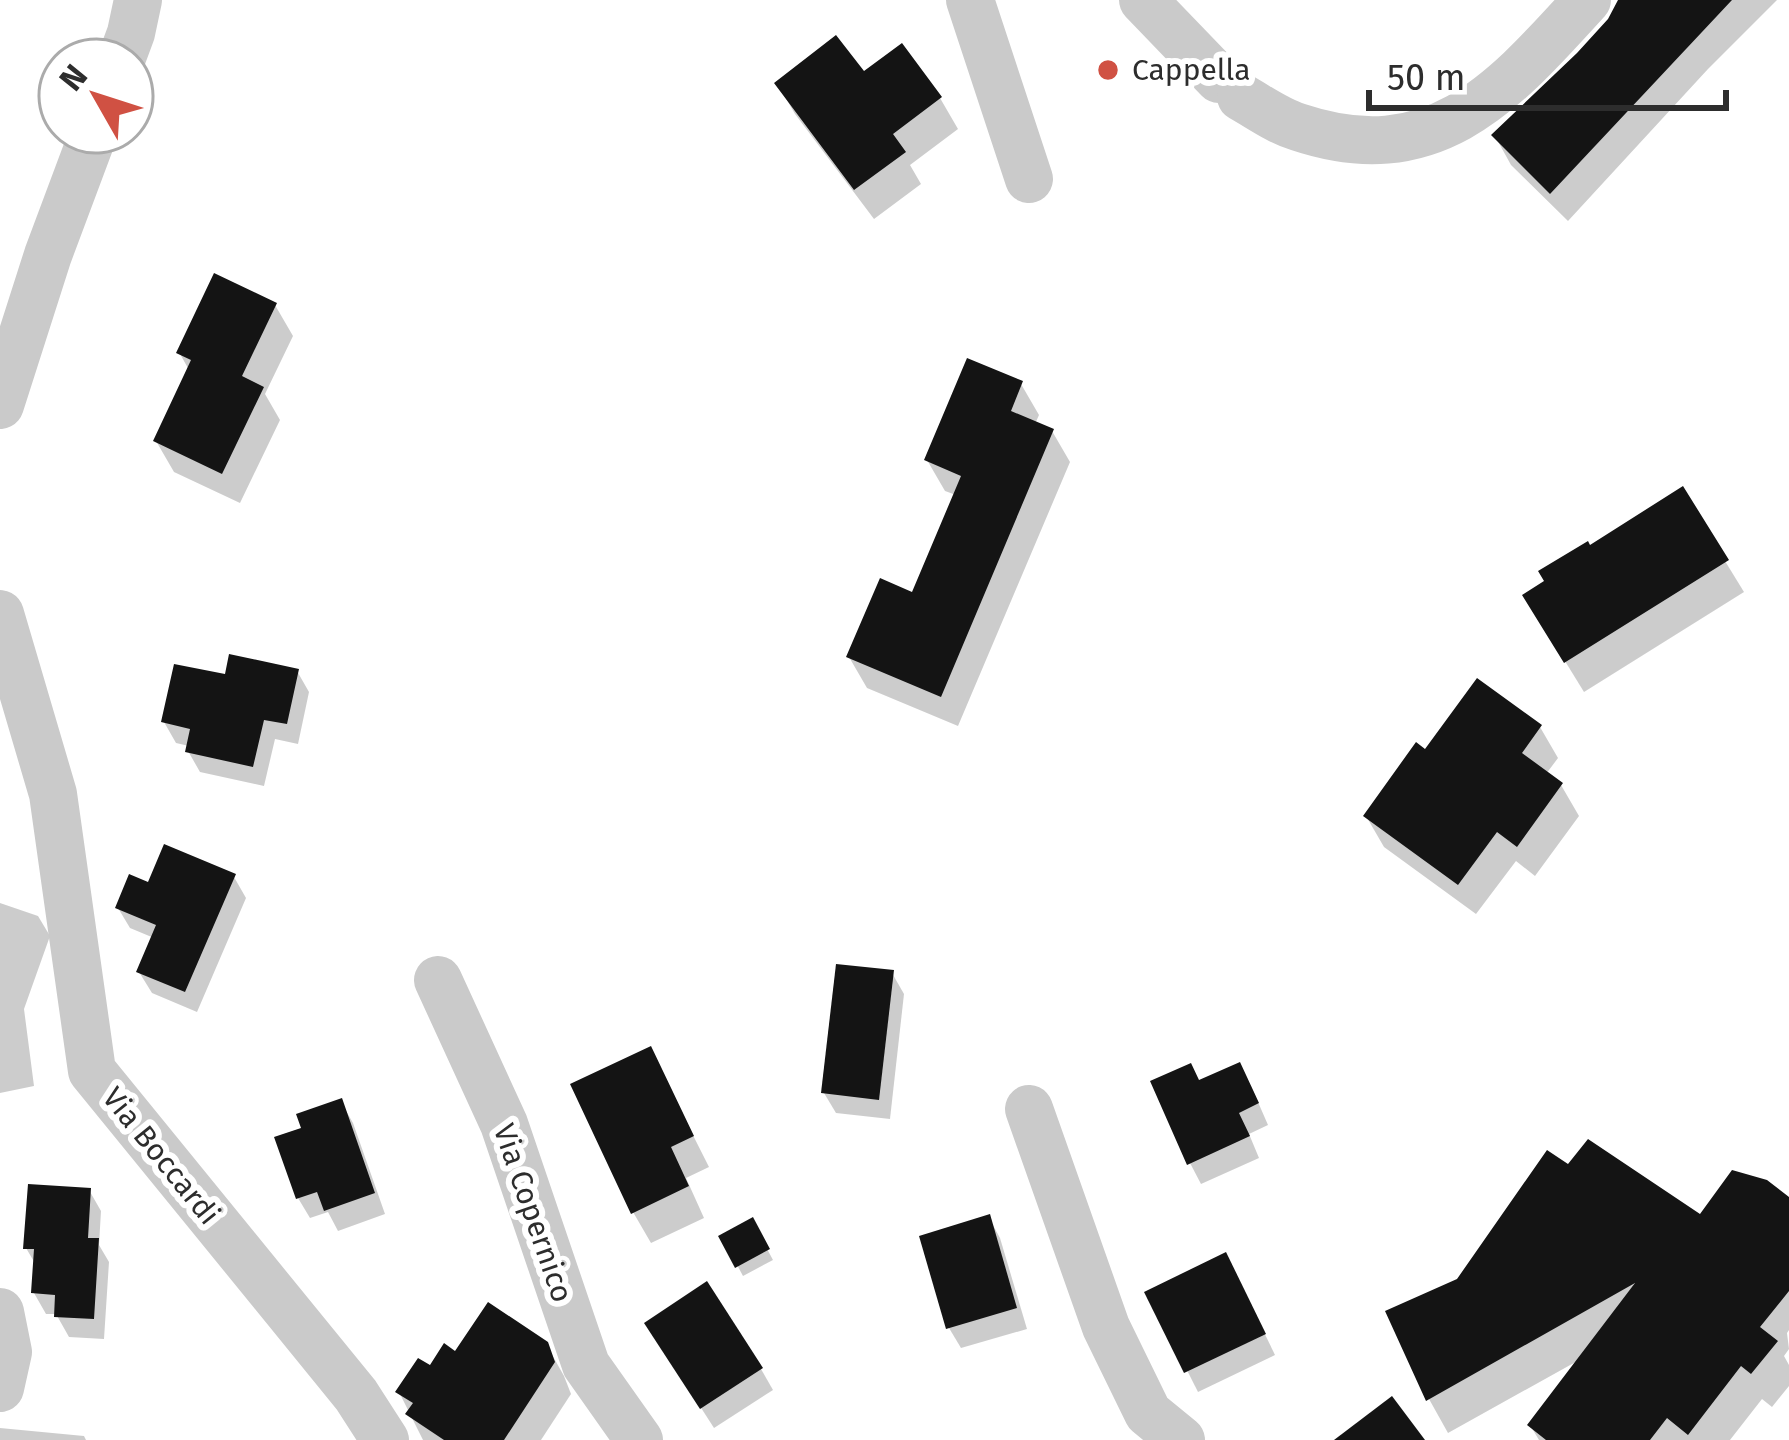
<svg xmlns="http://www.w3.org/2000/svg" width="1789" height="1440" viewBox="0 0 1789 1440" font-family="'Fira Sans',sans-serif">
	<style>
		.shadow { fill: #0003 }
		.building { fill: #141414 }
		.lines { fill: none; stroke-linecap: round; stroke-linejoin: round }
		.street { stroke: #cacaca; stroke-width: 48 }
		.poi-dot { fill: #d05143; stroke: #fff; stroke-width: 4.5 }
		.labels { text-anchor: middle; stroke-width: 12; stroke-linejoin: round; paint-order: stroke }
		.poi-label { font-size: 30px; fill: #2d2d2d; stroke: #fff; text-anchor: start }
		.street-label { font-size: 30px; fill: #2d2d2d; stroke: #fff }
	</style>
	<rect width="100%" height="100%" fill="#fff"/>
	<g class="shadow">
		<polygon points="1622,0 1777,0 1708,69 1568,221 1511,165 1495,136 1611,21"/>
		<polygon points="863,76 940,98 958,129 910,165 921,184 874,219 795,114 777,83"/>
		<polygon points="275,305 293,336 265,394 280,420 240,503 174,472 156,441 189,370 179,352"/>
		<polygon points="1021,384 1039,415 1035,424 1052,431 1070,462 958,726 867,688 849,657 914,596 956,495 945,491 927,460"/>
		<polygon points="1682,491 1744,592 1584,692 1544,627 1548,583 1589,549"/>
		<polygon points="297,671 309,692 298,744 275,739 264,786 200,772 188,751 189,746 176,743 164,722 227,678"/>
		<polygon points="1540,727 1558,758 1546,774 1561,785 1579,816 1535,876 1516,861 1476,914 1384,847 1366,816"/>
		<polygon points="234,877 246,898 197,1012 152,993 139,972 154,938 130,928 118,908 150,886"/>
		<polygon points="0,903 38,916 50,936 24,1009 34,1086 0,1093"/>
		<polygon points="892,973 904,994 890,1119 836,1113 824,1093"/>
		<polygon points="650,1050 709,1167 686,1178 704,1218 651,1243 633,1212"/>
		<polygon points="1200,1083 1251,1086 1268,1125 1249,1134 1259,1158 1201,1184 1190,1163"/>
		<polygon points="341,1102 353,1123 385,1214 338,1231 328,1212 310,1218 298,1198 305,1130"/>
		<polygon points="1568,1168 1700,1218 1789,1201 1789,1330 1787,1333 1789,1349 1784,1356 1789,1365 1789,1386 1772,1407 1762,1399 1730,1440 1539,1440 1530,1425 1581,1359 1448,1433 1429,1399 1459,1282"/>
		<polygon points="89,1190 101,1211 99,1245 109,1262 104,1339 69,1337 56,1314 46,1314 34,1293 36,1265 26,1248"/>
		<polygon points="989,1218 1000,1238 1027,1329 961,1348 949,1328"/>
		<polygon points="752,1221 773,1260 743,1276 722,1237"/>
		<polygon points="1237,1277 1275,1355 1198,1392 1148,1293"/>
		<polygon points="546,1344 564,1376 571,1394 541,1440 423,1440 399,1392 431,1369 456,1355"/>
		<polygon points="660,1344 761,1369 773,1390 714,1428"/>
		<polygon points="0,1428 84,1436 86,1440 0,1440"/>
	</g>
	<g class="building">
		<polygon points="1618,0 1732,0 1550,194 1491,135 1577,53 1608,19"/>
		<polygon points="836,35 864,71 902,43 942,97 893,134 906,152 854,190 774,83"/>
		<polygon points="214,273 277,303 242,376 264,387 222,474 153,441 191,360 176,353"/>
		<polygon points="967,358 1023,381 1011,411 1054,429 941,697 846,657 880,578 912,592 961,476 924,460"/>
		<polygon points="1683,486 1729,560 1564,663 1522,595 1544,581 1538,571 1588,541 1590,545"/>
		<polygon points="229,654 299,669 287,724 264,720 253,767 185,752 190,729 161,722 174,664 225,674"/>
		<polygon points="1477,678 1542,725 1522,753 1563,783 1517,847 1497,832 1458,885 1363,816 1416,742 1425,749"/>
		<polygon points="164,844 236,874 185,992 136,972 156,925 115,908 129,874 148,882"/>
		<polygon points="836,964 894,970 879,1100 821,1093"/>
		<polygon points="651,1046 694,1136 671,1147 689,1186 631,1214 570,1084"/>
		<polygon points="1240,1062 1259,1103 1239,1113 1250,1136 1187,1165 1150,1081 1191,1063 1199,1080"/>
		<polygon points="342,1098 375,1193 324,1211 317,1192 296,1199 274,1137 301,1128 296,1114"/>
		<polygon points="1588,1139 1700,1214 1732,1170 1767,1180 1789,1197 1789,1291 1760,1327 1778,1341 1751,1374 1741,1366 1688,1435 1667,1418 1650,1440 1546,1440 1527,1425 1635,1283 1426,1401 1385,1311 1457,1279 1547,1150 1568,1164"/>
		<polygon points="28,1184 91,1188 88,1238 99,1238 94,1319 54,1317 55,1295 31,1293 34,1249 23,1249"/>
		<polygon points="990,1214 1017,1308 946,1329 919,1236"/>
		<polygon points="753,1217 770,1249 735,1268 718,1236"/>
		<polygon points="1226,1252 1266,1334 1184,1373 1144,1292"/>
		<polygon points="707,1281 763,1368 700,1409 644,1323"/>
		<polygon points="488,1302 548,1342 555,1362 504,1440 444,1440 405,1414 413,1403 395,1392 418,1358 430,1365 444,1343 455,1351"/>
		<polygon points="1392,1396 1425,1440 1334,1440"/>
	</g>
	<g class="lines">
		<g class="street">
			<polyline points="970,0 1029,179"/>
			<polyline points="1143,0 1219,79"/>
			<polyline points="121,60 131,33 138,0"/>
			<path d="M1241,97C1259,107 1278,121 1298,127C1435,173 1504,91 1587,0"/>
			<polyline points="0,405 48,255 94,132"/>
			<polyline points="0,614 53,794 92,1071 356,1395 385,1440"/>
			<polyline points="438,980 504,1124 586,1365 639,1440"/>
			<polyline points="1029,1109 1106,1327 1148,1413 1181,1440"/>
			<polyline points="0,1312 8,1352 0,1388"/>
		</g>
	</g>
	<circle class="poi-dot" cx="1108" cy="70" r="12"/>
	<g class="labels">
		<g class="poi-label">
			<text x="1132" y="80">Cappella</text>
		</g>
		<g class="street-label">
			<text transform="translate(161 1156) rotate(51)" y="10">Via Boccardi</text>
			<text transform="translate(533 1213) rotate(71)" y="10">Via Copernico</text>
		</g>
	</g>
	<g transform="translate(96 96) rotate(309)"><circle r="57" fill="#ffffff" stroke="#ababab" stroke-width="3"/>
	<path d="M0-9L21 45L0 30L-21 45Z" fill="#d05143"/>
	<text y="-18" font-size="33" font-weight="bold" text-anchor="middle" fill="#2d2d2d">N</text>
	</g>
	<path d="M1369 90v18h357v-18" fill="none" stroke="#2d2d2d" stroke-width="6"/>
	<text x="1387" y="90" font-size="36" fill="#2d2d2d" stroke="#ffffff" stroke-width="9" paint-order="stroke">50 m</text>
</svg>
